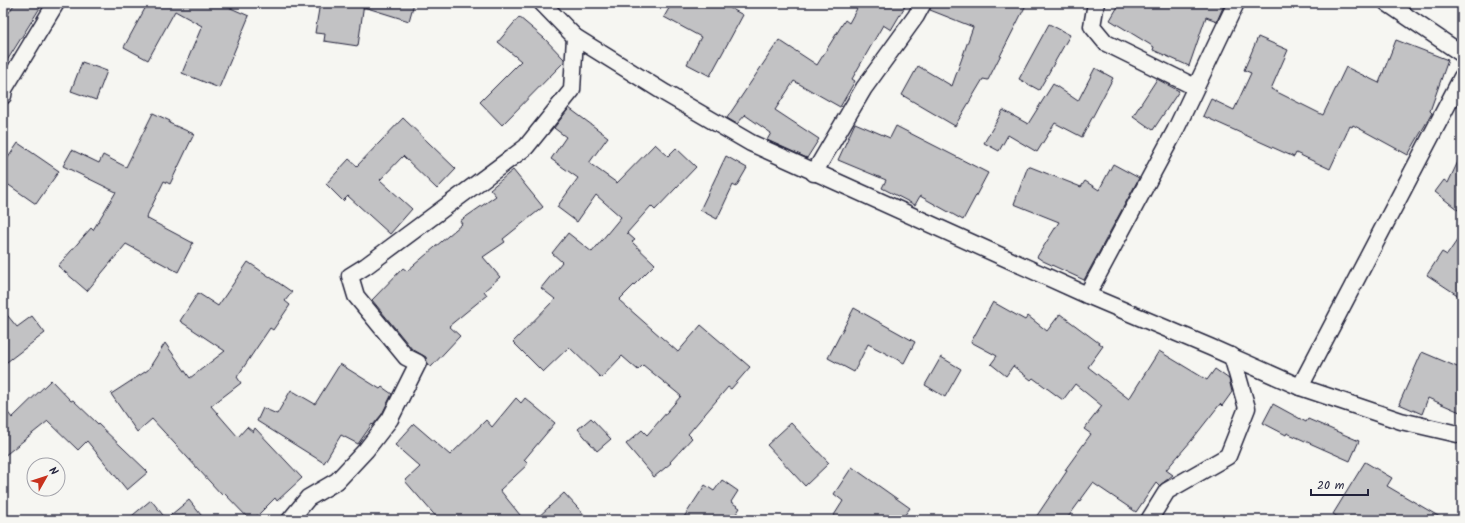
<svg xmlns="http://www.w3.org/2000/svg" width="1465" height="523" viewBox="0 0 1465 523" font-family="Kalam,sans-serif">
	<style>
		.building { fill: #c2c2c4; stroke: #22223b }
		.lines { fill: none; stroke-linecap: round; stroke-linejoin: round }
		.minor-casing { stroke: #22223b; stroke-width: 19 }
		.minor { stroke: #f6f6f2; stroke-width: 16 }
	</style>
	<rect width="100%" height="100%" fill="#f6f6f2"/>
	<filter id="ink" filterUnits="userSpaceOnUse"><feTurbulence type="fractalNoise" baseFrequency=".025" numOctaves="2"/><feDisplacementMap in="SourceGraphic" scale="8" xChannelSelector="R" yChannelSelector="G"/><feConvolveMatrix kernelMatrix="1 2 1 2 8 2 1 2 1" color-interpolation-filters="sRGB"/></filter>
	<g filter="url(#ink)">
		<g class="building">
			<polygon points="15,3 43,3 3,67 3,22"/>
			<polygon points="148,3 219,3 249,16 219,88 182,73 202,26 175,11 148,60 124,47"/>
			<polygon points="320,3 364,3 358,46 324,41 325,34 315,33"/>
			<polygon points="364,3 414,3 409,21 364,7"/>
			<polygon points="672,3 721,3 743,15 710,76 687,64 701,37 664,17"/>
			<polygon points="860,3 907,3 891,30 883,25 852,79 855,81 840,107 794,81 775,110 819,139 807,158 767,140 771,133 745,115 746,114 737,124 727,118 779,40 817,65 845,20 849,23"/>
			<polygon points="932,3 1027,3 988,80 983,79 955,126 902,95 918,66 952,86 973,27 930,10"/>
			<polygon points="1120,3 1225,3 1217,21 1206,17 1189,66 1153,50 1154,47 1110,20"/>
			<polygon points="519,17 544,38 564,59 564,62 502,125 480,102 521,61 498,42"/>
			<polygon points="1049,24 1070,35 1039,90 1019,79"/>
			<polygon points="1258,37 1288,50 1271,89 1323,115 1346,67 1379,83 1396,40 1448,60 1430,111 1432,113 1408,155 1353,125 1352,127 1350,126 1330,169 1296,153 1294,157 1203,116 1211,99 1234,110 1251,73 1244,70"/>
			<polygon points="82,62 107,71 96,100 71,91"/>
			<polygon points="1095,68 1113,78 1082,137 1055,123 1037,152 1008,135 999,151 984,143 1003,110 1028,124 1053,84 1078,101"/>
			<polygon points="1157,79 1179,91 1153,130 1133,116"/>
			<polygon points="569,108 608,137 589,163 617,183 655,144 668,156 676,148 696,167 655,210 651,206 627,233 635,240 632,242 655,264 619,300 678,352 701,325 750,367 731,389 728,387 688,434 692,438 670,462 671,463 654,477 626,444 642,430 647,435 681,396 643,365 638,370 622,356 601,378 569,347 543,372 513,342 555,299 541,288 562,262 552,253 568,233 592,252 621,217 596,195 577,222 557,207 578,178 551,159 566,137 554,128"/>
			<polygon points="153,113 170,121 169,123 194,134 170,184 164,181 146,218 193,243 178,272 126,244 87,291 58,266 91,228 93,230 116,192 63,166 72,150 99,163 103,155 126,167"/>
			<polygon points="403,118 456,169 437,189 403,156 380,180 412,209 390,234 348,196 343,201 326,184 349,159 357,166"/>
			<polygon points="855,123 890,138 896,126 988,173 963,220 920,196 915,205 882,188 886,180 838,160"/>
			<polygon points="18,143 59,171 36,204 3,181 3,165"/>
			<polygon points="1462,153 1462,213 1435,192 1444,180 1448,183"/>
			<polygon points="726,156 747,168 736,187 733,185 717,219 700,210"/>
			<polygon points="1113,164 1139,178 1084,280 1043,261 1037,257 1059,222 1014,204 1028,166 1081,187 1085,181 1099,190"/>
			<polygon points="513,170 543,207 503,239 505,242 483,257 500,277 484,291 487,295 449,326 460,336 431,367 427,364 426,357 412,349 372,300 403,268 407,271 462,224 460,221 496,196 490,189"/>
			<polygon points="1462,233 1462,298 1427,275 1442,252 1447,255"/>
			<polygon points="248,262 292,292 285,301 290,305 273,330 270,328 237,377 241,383 211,406 238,437 247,427 253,432 255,428 302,478 277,501 275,498 253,520 250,520 224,493 222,495 152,419 137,432 111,394 148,370 165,343 190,378 225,351 180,321 198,293 218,306"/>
			<polygon points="993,302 1025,320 1028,316 1047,331 1060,314 1103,346 1088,367 1129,399 1159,351 1207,380 1215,369 1229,379 1232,392 1222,406 1220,404 1191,441 1166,470 1173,475 1159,486 1156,483 1136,512 1093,483 1066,520 1034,520 1067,471 1065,470 1091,434 1084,429 1102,406 1075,384 1063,400 1033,378 1031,380 1013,366 1006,376 991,364 997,356 971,342"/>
			<polygon points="854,308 915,342 904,363 868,344 854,372 828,358"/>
			<polygon points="3,310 17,327 32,316 45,333 3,365"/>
			<polygon points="1422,352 1462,369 1462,413 1428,398 1422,414 1399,404"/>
			<polygon points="941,357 961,369 945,397 925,385"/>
			<polygon points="340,364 380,389 382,387 392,394 382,414 373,425 372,424 358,444 341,435 324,463 257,421 263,408 277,414 291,390 315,404"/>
			<polygon points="51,380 71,401 73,400 148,472 127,490 87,441 78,450 48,421 3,457 3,406 12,418"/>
			<polygon points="516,398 521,403 525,398 555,423 524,460 528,464 500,490 524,520 439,520 405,481 420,467 395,445 414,424 450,455 486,420 492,427"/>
			<polygon points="1273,404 1306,422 1308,419 1359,441 1350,461 1287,433 1286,435 1263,423"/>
			<polygon points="591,418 611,439 597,451 578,429"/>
			<polygon points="791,423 829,463 805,486 767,445"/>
			<polygon points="1365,462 1392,478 1387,486 1445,520 1343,520 1333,514"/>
			<polygon points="852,467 910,508 901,520 831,520 843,501 834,494"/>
			<polygon points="722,480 738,491 731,502 740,508 732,520 682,520 705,485 714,491"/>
			<polygon points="564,493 589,520 535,520"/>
			<polygon points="151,500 166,519 189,500 205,520 127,520"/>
		</g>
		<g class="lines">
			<defs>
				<g id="minor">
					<polyline points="542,3 575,37 665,93 751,143 1087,295 1210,347 1300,387 1401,421 1462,435"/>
					<polyline points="1096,3 1092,26 1106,43 1195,87"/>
					<polyline points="1387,3 1462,54"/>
					<polyline points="3,96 4,89 56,3"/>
					<polyline points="814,173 864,88 916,16 923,3"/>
					<polyline points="1087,295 1175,131 1236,3"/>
					<polyline points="1300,387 1462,77"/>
					<polyline points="290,520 308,498 337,481 366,450 390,419 418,363 406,357 356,296 350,276 366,266 526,147 572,90 575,37"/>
					<polyline points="1149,520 1167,491 1228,456 1247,408 1232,356"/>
				</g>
			</defs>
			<use href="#minor" class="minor-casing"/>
			<use href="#minor" class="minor"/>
		</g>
	</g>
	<rect width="1465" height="523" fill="none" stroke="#f6f6f2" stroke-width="16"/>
	<rect x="8" y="8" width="1449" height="507" fill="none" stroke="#22223b" stroke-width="1.5" filter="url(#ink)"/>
	<g transform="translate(46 477) rotate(51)"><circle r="19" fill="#f6f6f2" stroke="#a1a1a9"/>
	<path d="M0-3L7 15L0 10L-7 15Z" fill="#c8321e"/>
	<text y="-6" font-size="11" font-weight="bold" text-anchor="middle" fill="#22223b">N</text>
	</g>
	<path d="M1311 489v6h57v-6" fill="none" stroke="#22223b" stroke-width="2"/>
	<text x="1317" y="489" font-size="12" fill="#22223b" stroke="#f6f6f2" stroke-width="3" paint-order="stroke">20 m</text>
</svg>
